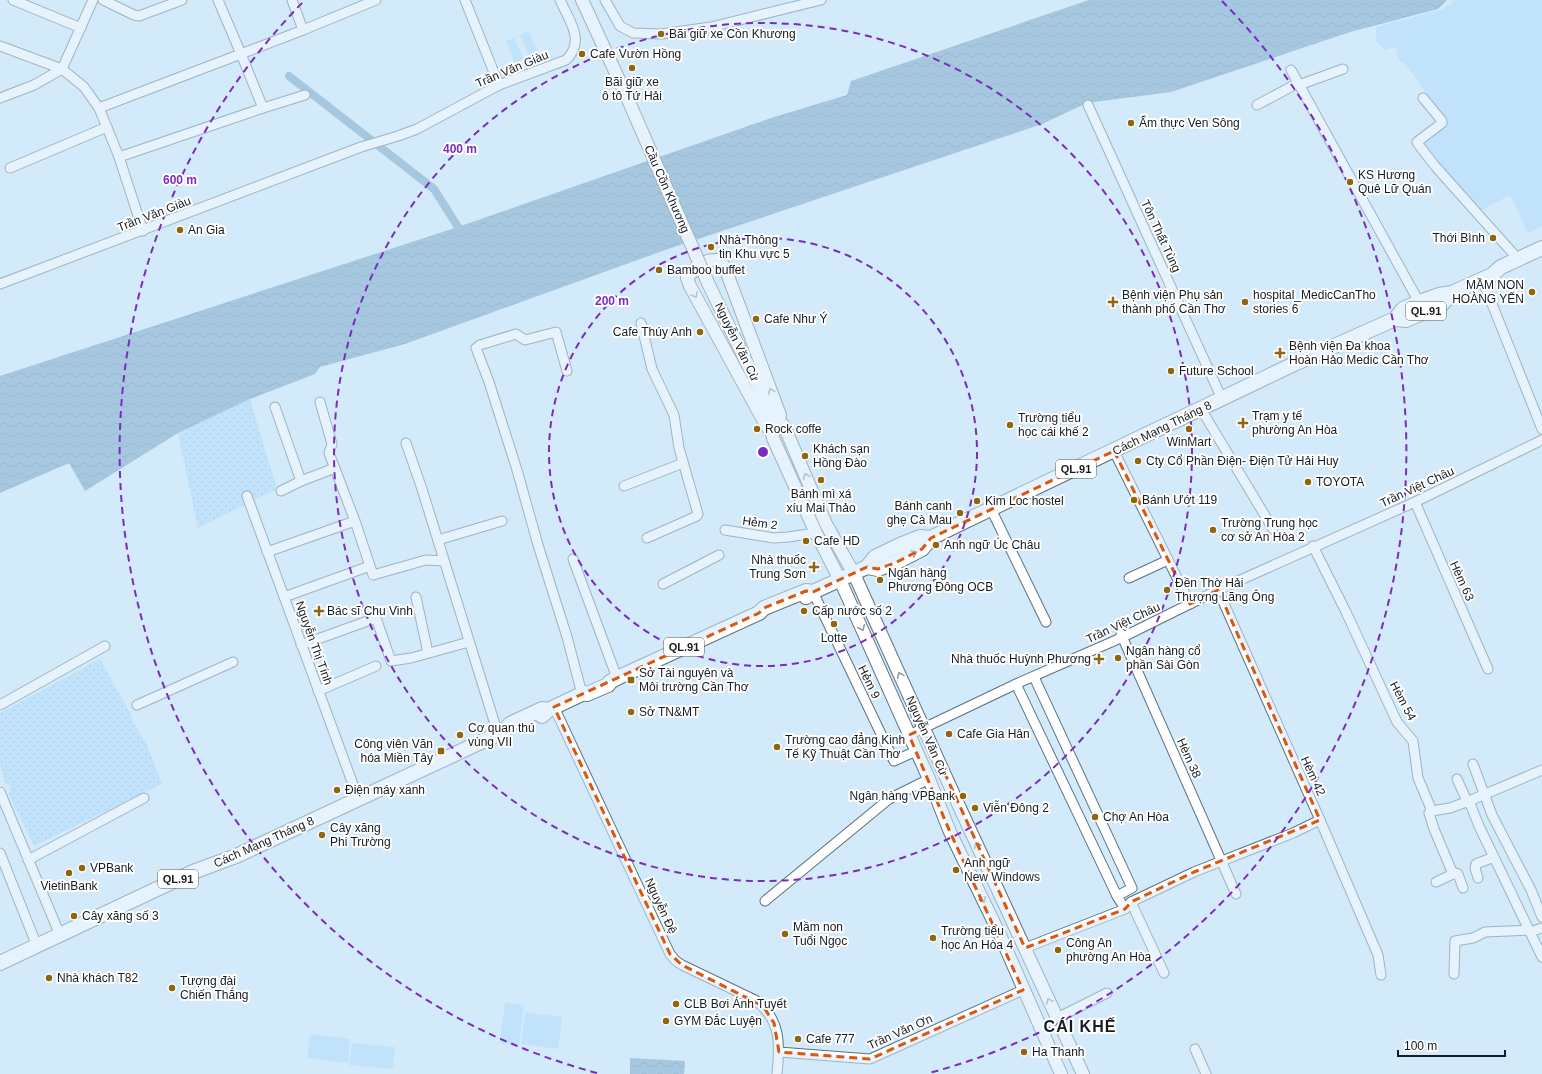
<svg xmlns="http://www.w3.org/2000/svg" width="1542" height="1074" viewBox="0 0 1542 1074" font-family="Helvetica,sans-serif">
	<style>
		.grass { fill: url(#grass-dots) }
		.park { fill: #a9dafb }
		.water { fill: url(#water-waves) }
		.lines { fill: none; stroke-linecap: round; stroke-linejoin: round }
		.canal { stroke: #6e9ebf; stroke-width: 8 }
		.minor-casing { stroke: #5e7280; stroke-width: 11 }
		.major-casing { stroke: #5e7280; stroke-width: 14 }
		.highway-casing { stroke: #5e7280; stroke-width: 16 }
		.minor { stroke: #fff; stroke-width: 9 }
		.major { stroke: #fff; stroke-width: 12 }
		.highway { stroke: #fff; stroke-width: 14 }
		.major-bridge-casing { stroke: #5e7280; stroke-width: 14; stroke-linecap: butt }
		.major-bridge { stroke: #fff; stroke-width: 12 }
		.oneway { stroke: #95999c }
		.marked { fill: none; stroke: #dd560d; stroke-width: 3; stroke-dasharray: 8 5; stroke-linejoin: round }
		.ring { fill: none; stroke: #7b2cbf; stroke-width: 2; stroke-dasharray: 7 5 }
		.poi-dot { fill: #90660d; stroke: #fff; stroke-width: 1.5 }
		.labels { text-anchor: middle; stroke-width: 4; stroke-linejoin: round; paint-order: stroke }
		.shield { fill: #fff; stroke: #5a6064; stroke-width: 1 }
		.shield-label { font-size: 11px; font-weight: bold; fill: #141c22 }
		.poi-label { font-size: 12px; fill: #141c22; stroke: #fff; text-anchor: start }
		.street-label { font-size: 12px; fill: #141c22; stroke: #fff }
		.district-label { font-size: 16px; font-weight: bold; letter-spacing: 1px; fill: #141c22; stroke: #fff }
		.centre { fill: #7b2cbf; stroke: #fff; stroke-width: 2 }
		.ring-label { font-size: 12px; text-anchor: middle; font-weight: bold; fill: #7b2cbf; stroke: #fff; stroke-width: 4; stroke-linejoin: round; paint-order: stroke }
	</style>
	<defs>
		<pattern id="grass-dots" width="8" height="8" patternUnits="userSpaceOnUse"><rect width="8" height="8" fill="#a9dafb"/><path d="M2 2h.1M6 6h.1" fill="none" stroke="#91bad7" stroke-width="1.8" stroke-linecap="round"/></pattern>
		<pattern id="water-waves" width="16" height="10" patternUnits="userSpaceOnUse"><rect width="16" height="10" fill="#6e9ebf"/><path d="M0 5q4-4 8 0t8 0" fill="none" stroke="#59809b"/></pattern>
	</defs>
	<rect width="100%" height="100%" fill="#d3eafa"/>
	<g class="grass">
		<polygon points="250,399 277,489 198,528 178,433"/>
		<polygon points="100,659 131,715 133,722 147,745 162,784 34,846 9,795 11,786 5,782 0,765 0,713"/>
	</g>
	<g class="park">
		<polygon points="1456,0 1542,0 1542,226 1528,233 1510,195 1480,211 1421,144 1446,121 1407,66 1398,59 1396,47 1385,50 1376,41 1376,27 1443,9"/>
		<polygon points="528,31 538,53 529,56 520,35"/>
		<polygon points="514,38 524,59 515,63 506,41"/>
		<polygon points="505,1003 524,1005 519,1045 500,1043"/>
		<polygon points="525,1012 562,1017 558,1049 521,1044"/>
		<polygon points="310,1034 350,1039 348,1063 307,1058"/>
		<polygon points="352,1043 395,1047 393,1069 349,1065"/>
	</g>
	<g class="water">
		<polygon points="1089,0 1447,0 1438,9 1350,32 1171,92 1087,103 1042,124 665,250 405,344 320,367 315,374 250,399 178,433 85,491 69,463 0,493 0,376 458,227 771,118 847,95 851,81"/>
		<polygon points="630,1058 685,1061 684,1074 630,1074"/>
	</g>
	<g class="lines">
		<polyline class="canal" points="289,76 434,189 458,227"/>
		<defs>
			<g id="minor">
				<polyline points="13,0 81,28"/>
				<polyline points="93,0 62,69 84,87 99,108 119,157 143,231"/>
				<polyline points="103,0 134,15 139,16 182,0"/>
				<polyline points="218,0 241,54 303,30"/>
				<polyline points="292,0 303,30 376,0"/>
				<polyline points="465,0 499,85"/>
				<polyline points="605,0 620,26 633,33 661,34 711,27 821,0"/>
				<polyline points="0,46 62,69"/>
				<polyline points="1291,70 1419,302"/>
				<polyline points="1299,85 1343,69"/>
				<polyline points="0,98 34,85 62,69"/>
				<polyline points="1423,98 1442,121 1442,123 1417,142 1418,144 1435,166 1518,259"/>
				<polyline points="1088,105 1222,399"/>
				<polyline points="1257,105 1298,83"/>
				<polyline points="99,108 241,54 263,108 119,157"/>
				<polyline points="263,108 305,95"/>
				<polyline points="10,168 107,127"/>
				<polyline points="1482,279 1542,429"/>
				<path d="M0,284L361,147L398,136L417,129L499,85L566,60C586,41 569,20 560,0"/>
				<polyline points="641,323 652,369 674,415 679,448 698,514 697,516 647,538"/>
				<polyline points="567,371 556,332 525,340 516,334 480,345 476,348 489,382 517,470 538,545 567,637 582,694"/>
				<polyline points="320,402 332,444 329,453 355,521 373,575 426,560 444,561"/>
				<polyline points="275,407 301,481 335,468"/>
				<polyline points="1201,409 1273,529"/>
				<polyline points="406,443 422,489 498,734"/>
				<polyline points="1114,451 1190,604"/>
				<polyline points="624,486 683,463"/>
				<polyline points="281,491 301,481"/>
				<polyline points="247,496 358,798"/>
				<polyline points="1415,502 1488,669"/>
				<polyline points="991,509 1046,622"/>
				<polyline points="725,530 774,538 788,537 816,533"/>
				<polyline points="438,540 502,521"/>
				<polyline points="1313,546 1346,612 1397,722 1413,741 1418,778 1432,811"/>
				<polyline points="267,552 355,521"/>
				<polyline points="573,559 617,678"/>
				<polyline points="1129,578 1168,560"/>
				<polyline points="663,584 719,555"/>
				<polyline points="1218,590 1320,820 1378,955 1381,975"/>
				<polyline points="813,592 894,761 916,751"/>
				<polyline points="284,597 370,566"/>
				<polyline points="416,597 428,653"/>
				<polyline points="1121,634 1236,894"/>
				<polyline points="301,645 376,618 391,661 411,658 469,642"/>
				<polyline points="1034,677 1132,888 1117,896"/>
				<polyline points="1016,684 1117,896 1125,909 1025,948"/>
				<polyline points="318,691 376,666"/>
				<polyline points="0,705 105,646"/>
				<polyline points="137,705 233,662"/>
				<path d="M554,707L670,954L676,961L682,965L755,1000C781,1019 780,1044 777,1074"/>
				<polyline points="909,735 1016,684 1123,637 1218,590 1415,502 1542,440"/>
				<polyline points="1473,764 1492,815 1531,890 1542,917"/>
				<polyline points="1457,779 1467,801"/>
				<polyline points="0,792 60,935"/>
				<polyline points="1469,801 1479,826 1542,957"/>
				<polyline points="1432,811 1450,808 1469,801 1542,770"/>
				<polyline points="1432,811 1429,813 1434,829 1453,874 1436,882"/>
				<polyline points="0,853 37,946"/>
				<polyline points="28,860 144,798"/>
				<polyline points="1453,874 1456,873 1458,874 1463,888"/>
				<polyline points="1478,878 1475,868 1476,864 1494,857"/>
				<polyline points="765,901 889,799 929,779"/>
				<polyline points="1131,902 1164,973"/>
				<polyline points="1125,909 1131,902 1194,872 1293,833 1320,820"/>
				<polyline points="1530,932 1542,928"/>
				<polyline points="1454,974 1455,941 1473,938 1485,932 1529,930"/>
				<polyline points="1057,1018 1107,993"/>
				<polyline points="1195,1049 1206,1074"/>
				<polyline points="779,1052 870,1059 1023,990"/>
			</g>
			<g id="major">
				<polyline points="582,0 626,95"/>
				<polyline points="708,283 766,402 785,428 826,524 854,574 959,806 1083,1074"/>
				<polyline points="766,405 773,438 816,533 840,580 929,779 950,832 1000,935 1061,1074"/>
				<path d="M767,427L690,286L687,278C698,265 703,259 720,260L725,268L780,415"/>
			</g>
			<g id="highway">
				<polyline points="1395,319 1406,320 1442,304 1452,293 1492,275 1501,267 1542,248"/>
				<polyline points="867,567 878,569 895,563 922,549 931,538 955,526 1294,364 1395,319 1403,309 1419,302 1439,295 1452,293"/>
				<polyline points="806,597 813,592 867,567 875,557 900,545 920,537 931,538"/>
				<polyline points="542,716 548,710 584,693 587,694 608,685 610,682 617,678 759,613 764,608 806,591 813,592"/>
				<polyline points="0,963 193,872 236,856 498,734 505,730 510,724 542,709 548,710"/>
			</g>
		</defs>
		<use href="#minor" class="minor-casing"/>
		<use href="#major" class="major-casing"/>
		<use href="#highway" class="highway-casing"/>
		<use href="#minor" class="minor"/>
		<use href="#major" class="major"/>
		<use href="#highway" class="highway"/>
		<defs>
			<polyline id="major-bridge" points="626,95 708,283"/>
		</defs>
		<use href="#major-bridge" class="major-bridge-casing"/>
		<use href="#major-bridge" class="major-bridge"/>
	</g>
	<defs><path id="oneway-chevron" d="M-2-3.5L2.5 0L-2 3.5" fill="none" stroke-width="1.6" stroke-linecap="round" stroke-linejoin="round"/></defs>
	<g class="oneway">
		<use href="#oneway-chevron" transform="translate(695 295) rotate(61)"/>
		<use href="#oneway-chevron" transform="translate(771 391) rotate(-111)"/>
		<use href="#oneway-chevron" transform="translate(806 476) rotate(-113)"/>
		<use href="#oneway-chevron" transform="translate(914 553) rotate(-26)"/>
		<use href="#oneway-chevron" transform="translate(862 628) rotate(66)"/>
		<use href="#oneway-chevron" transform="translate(900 675) rotate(-114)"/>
		<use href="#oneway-chevron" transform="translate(977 845) rotate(-115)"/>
		<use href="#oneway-chevron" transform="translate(983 900) rotate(64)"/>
		<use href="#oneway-chevron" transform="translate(1049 1001) rotate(-115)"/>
	</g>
	<path d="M0 0H1542V1074H0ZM1114,451L1190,604L1218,590L1320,820L1194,872L1131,902L1125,909L1025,948L924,728L909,735L950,832L1023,990L870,1059L779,1052L774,1023L763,1006L682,965L670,954L554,707L759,613L764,608L806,591L813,592L867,567L878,569L895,563L922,549L931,538Z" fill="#d3eafa" fill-opacity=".55" fill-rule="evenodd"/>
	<path class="marked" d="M1114,451L1190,604L1218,590L1320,820L1194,872L1131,902L1125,909L1025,948L924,728L909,735L950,832L1023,990L870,1059L779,1052L774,1023L763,1006L682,965L670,954L554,707L759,613L764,608L806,591L813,592L867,567L878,569L895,563L922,549L931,538Z"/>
	<g class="ring">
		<circle cx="763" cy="452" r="214"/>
		<circle cx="763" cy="452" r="429"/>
		<path d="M597 1073A643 643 0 0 1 304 1M1222 1A643 643 0 0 1 929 1073"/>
	</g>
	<g class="poi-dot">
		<circle cx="661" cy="34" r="4"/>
		<circle cx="582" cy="54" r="4"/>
		<circle cx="632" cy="68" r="4"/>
		<circle cx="1131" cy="123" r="4"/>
		<circle cx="1350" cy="182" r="4"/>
		<circle cx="180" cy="230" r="4"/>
		<circle cx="1493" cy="238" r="4"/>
		<circle cx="711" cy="247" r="4"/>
		<circle cx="659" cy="270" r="4"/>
		<circle cx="1532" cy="292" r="4"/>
		<path d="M1111 296h4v4h4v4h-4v4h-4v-4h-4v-4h4z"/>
		<circle cx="1245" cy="302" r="4"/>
		<circle cx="756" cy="319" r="4"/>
		<circle cx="700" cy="332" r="4"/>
		<path d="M1278 347h4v4h4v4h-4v4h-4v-4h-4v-4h4z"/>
		<circle cx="1171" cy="371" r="4"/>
		<path d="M1241 417h4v4h4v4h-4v4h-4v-4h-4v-4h4z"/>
		<circle cx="1010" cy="425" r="4"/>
		<circle cx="757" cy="429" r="4"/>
		<circle cx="1189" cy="429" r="4"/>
		<circle cx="805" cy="456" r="4"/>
		<circle cx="1138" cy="461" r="4"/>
		<circle cx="821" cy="480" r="4"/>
		<circle cx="1308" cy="482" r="4"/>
		<circle cx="1134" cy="500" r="4"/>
		<circle cx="977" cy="501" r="4"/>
		<circle cx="960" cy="513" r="4"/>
		<circle cx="1213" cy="530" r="4"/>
		<circle cx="806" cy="541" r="4"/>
		<circle cx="936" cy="545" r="4"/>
		<path d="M812 561h4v4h4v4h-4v4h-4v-4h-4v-4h4z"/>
		<circle cx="880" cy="580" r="4"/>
		<circle cx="1167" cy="590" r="4"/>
		<path d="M317 605h4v4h4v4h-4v4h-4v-4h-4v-4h4z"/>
		<circle cx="804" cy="611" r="4"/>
		<circle cx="834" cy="624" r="4"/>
		<circle cx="1118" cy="658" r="4"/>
		<path d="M1097 653h4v4h4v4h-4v4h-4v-4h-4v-4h4z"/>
		<rect x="627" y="676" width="8" height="8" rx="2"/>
		<circle cx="631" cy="712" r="4"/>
		<circle cx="949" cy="734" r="4"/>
		<circle cx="460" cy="735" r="4"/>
		<circle cx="777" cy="747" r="4"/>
		<rect x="437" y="747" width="8" height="8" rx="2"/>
		<circle cx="337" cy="790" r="4"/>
		<circle cx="963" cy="796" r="4"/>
		<circle cx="975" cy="808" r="4"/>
		<circle cx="1095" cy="817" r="4"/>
		<circle cx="322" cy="835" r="4"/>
		<circle cx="82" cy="868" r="4"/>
		<circle cx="956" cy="870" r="4"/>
		<circle cx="69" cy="873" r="4"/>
		<circle cx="74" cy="916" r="4"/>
		<circle cx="785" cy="934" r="4"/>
		<circle cx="933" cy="938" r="4"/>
		<circle cx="1058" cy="950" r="4"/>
		<circle cx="49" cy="978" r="4"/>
		<circle cx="172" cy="988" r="4"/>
		<circle cx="676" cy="1004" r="4"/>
		<circle cx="666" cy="1021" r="4"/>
		<circle cx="798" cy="1039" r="4"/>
		<circle cx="1024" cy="1052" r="4"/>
	</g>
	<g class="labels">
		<g class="shield">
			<rect x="1406" y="302" width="40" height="18" rx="3"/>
			<rect x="1056" y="460" width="40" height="18" rx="3"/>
			<rect x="664" y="638" width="40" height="18" rx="3"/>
			<rect x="158" y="870" width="40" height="18" rx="3"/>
		</g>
		<g class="shield-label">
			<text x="1426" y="315">QL.91</text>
			<text x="1076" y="473">QL.91</text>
			<text x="684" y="651">QL.91</text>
			<text x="178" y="883">QL.91</text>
		</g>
		<g class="poi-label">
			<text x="669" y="38">Bãi giữ xe Cồn Khương</text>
			<text x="590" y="58">Cafe Vườn Hồng</text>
			<text x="632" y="86" text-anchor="middle">Bãi giữ xe<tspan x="632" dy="14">ô tô Tứ Hải</tspan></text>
			<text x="1139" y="127">Ẩm thực Ven Sông</text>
			<text x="1358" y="179">KS Hương<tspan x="1358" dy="14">Quê Lữ Quán</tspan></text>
			<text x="188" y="234">An Gia</text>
			<text x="1485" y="242" text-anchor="end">Thới Bình</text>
			<text x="719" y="244">Nhà Thông<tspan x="719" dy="14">tin Khu vực 5</tspan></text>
			<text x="667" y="274">Bamboo buffet</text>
			<text x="1524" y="289" text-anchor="end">MẦM NON<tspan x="1524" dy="14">HOÀNG YẾN</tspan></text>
			<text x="1122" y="299">Bệnh viện Phụ sản<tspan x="1122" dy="14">thành phố Cần Thơ</tspan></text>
			<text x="1253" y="299">hospital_MedicCanTho<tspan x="1253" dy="14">stories 6</tspan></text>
			<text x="764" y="323">Cafe Như Ý</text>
			<text x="692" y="336" text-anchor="end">Cafe Thúy Anh</text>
			<text x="1289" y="350">Bệnh viện Đa khoa<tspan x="1289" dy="14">Hoàn Hảo Medic Cần Thơ</tspan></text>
			<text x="1179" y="375">Future School</text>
			<text x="1252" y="420">Trạm y tế<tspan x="1252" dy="14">phường An Hòa</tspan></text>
			<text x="1018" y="422">Trường tiểu<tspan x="1018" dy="14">học cái khế 2</tspan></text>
			<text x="765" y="433">Rock coffe</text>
			<text x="1189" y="446" text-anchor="middle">WinMart</text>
			<text x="813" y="453">Khách sạn<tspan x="813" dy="14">Hồng Đào</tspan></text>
			<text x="1146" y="465">Cty Cổ Phần Điện- Điện Tử Hải Huy</text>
			<text x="1316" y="486">TOYOTA</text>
			<text x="821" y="498" text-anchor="middle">Bánh mì xá<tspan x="821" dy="14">xíu Mai Thảo</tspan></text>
			<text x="1142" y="504">Bánh Ướt 119</text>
			<text x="985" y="505">Kim Loc hostel</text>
			<text x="952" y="510" text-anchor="end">Bánh canh<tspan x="952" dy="14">ghẹ Cà Mau</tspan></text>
			<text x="1221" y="527">Trường Trung học<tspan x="1221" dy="14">cơ sở An Hòa 2</tspan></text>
			<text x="814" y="545">Cafe HD</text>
			<text x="944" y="549">Anh ngữ Úc Châu</text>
			<text x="806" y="564" text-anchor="end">Nhà thuốc<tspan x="806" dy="14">Trung Sơn</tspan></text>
			<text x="888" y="577">Ngân hàng<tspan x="888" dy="14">Phương Đông OCB</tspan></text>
			<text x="1175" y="587">Đền Thờ Hải<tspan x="1175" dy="14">Thượng Lãng Ông</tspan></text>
			<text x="327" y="615">Bác sĩ Chu Vinh</text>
			<text x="812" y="615">Cấp nước số 2</text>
			<text x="834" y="642" text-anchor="middle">Lotte</text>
			<text x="1126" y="655">Ngân hàng cổ<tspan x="1126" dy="14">phần Sài Gòn</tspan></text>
			<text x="1091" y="663" text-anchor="end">Nhà thuốc Huỳnh Phương</text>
			<text x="639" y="677">Sở Tài nguyên và<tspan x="639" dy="14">Môi trường Cần Thơ</tspan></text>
			<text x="639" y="716">Sở TN&amp;MT</text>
			<text x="468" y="732">Cơ quan thú<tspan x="468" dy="14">vùng VII</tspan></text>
			<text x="957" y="738">Cafe Gia Hân</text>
			<text x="785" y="744">Trường cao đẳng Kinh<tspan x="785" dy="14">Tế Kỹ Thuật Cần Thơ</tspan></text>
			<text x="433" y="748" text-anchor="end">Công viên Văn<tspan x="433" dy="14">hóa Miền Tây</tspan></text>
			<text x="345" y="794">Điện máy xanh</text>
			<text x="955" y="800" text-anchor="end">Ngân hàng VPBank</text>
			<text x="983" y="812">Viễn Đông 2</text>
			<text x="1103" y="821">Chợ An Hòa</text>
			<text x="330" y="832">Cây xăng<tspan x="330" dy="14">Phi Trường</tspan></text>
			<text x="964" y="867">Anh ngữ<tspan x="964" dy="14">New Windows</tspan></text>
			<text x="90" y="872">VPBank</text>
			<text x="69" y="890" text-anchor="middle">VietinBank</text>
			<text x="82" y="920">Cây xăng số 3</text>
			<text x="793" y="931">Mầm non<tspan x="793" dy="14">Tuổi Ngọc</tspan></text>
			<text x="941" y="935">Trường tiểu<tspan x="941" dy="14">học An Hòa 4</tspan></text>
			<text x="1066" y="947">Công An<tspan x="1066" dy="14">phường An Hòa</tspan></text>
			<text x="57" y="982">Nhà khách T82</text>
			<text x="180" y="985">Tượng đài<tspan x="180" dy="14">Chiến Thắng</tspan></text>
			<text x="684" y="1008">CLB Bơi Ánh Tuyết</text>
			<text x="674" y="1025">GYM Đắc Luyện</text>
			<text x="806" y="1043">Cafe 777</text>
			<text x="1032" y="1056">Ha Thanh</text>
		</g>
		<g class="street-label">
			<text transform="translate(512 69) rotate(-23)" y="4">Trần Văn Giàu</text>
			<text transform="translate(667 189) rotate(66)" y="4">Cầu Cồn Khương</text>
			<text transform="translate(154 214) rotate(-21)" y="4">Trần Văn Giàu</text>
			<text transform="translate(1161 236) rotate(65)" y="4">Tôn Thất Tùng</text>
			<text transform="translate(737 342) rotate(64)" y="4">Nguyễn Văn Cừ</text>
			<text transform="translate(1162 428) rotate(-26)" y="4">Cách Mạng Tháng 8</text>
			<text transform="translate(1417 487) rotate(-25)" y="4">Trần Việt Châu</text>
			<text transform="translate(760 523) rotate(8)" y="4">Hẻm 2</text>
			<text transform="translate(1462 581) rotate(66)" y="4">Hèm 63</text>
			<text transform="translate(1123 623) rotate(-25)" y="4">Trần Việt Châu</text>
			<text transform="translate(314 643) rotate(70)" y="4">Nguyễn Thị Tính</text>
			<text transform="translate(869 682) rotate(64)" y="4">Hẻm 9</text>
			<text transform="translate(1403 701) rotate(62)" y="4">Hèm 54</text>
			<text transform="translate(927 736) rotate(66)" y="4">Nguyễn Văn Cừ</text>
			<text transform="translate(1189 758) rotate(66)" y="4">Hèm 38</text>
			<text transform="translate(1313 776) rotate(65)" y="4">Hèm 42</text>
			<text transform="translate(264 842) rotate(-24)" y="4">Cách Mạng Tháng 8</text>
			<text transform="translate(661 906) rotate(65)" y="4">Nguyễn Đệ</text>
			<text transform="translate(900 1032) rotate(-24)" y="4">Trần Văn Ơn</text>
		</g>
		<g class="district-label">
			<text x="1080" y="1032">CÁI KHẾ</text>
		</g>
	</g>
	<circle cx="763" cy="452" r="6" class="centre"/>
	<g class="ring-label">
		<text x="460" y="153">400 m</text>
		<text x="180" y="184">600 m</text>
		<text x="612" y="305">200 m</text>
	</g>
	<path d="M1398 1050v6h107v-6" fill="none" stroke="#141c22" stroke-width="2"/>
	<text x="1404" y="1050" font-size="12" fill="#141c22" stroke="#ffffff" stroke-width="3" paint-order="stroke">100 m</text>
</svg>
